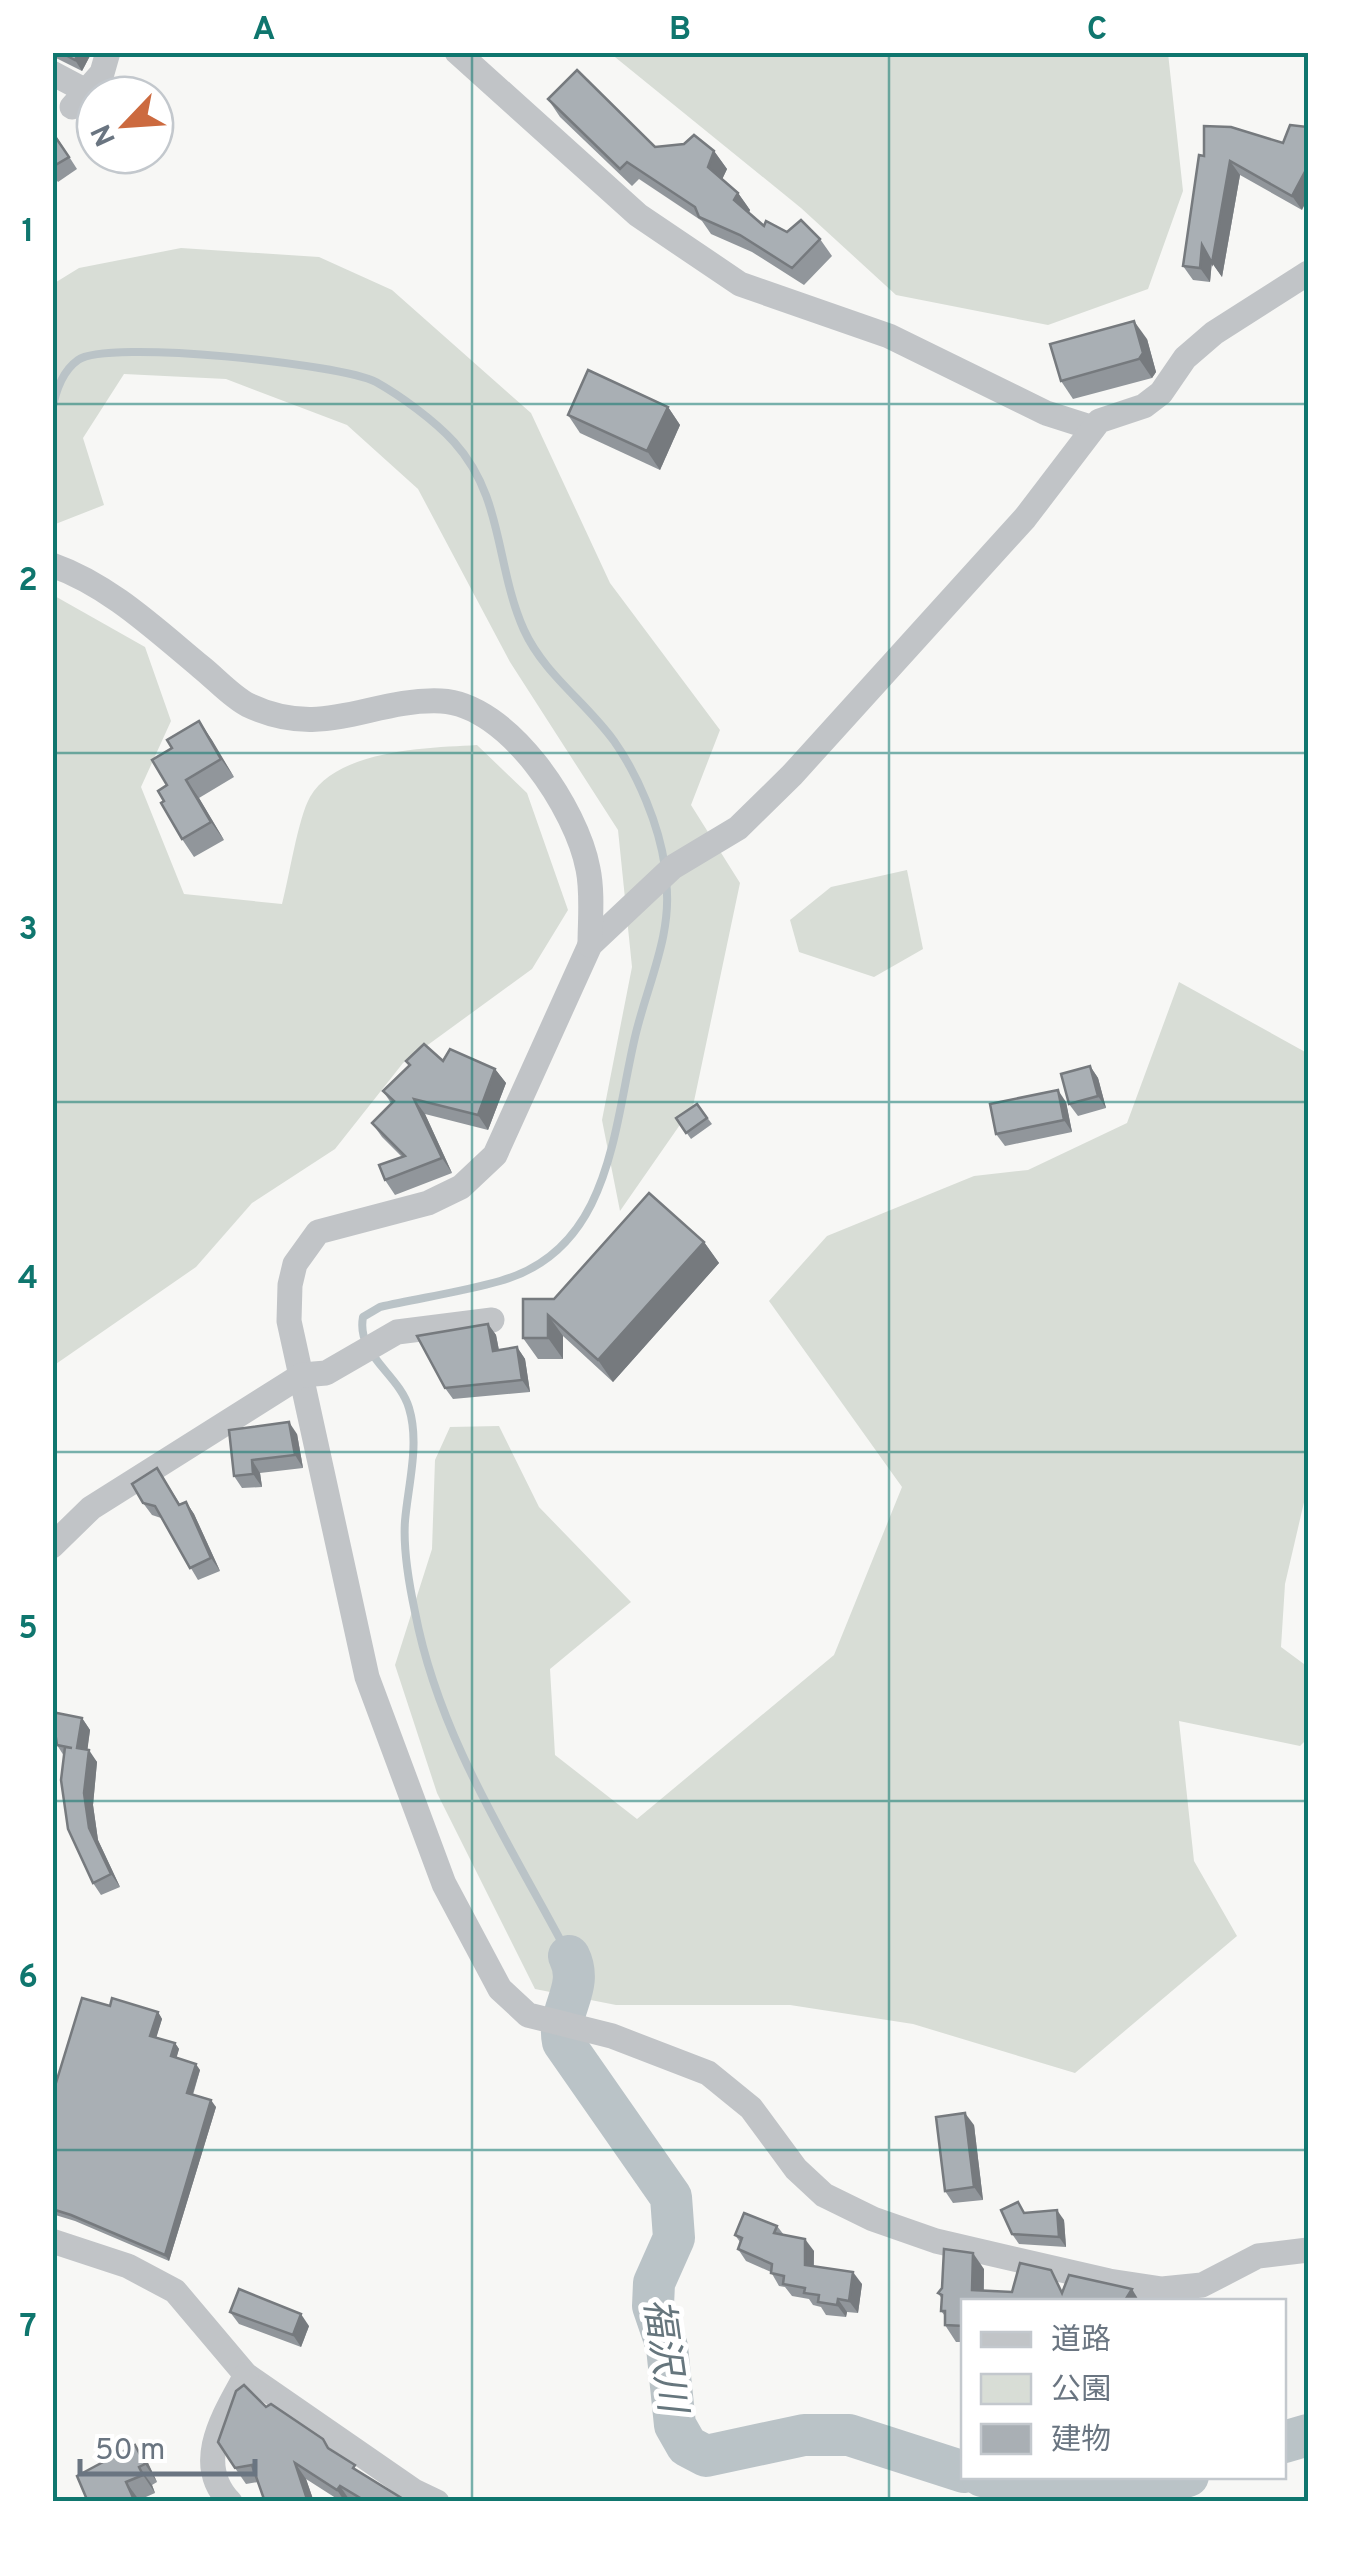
<svg xmlns="http://www.w3.org/2000/svg" width="1361" height="2554" viewBox="0 0 1361 2554" font-family="Overpass,'Noto Sans JP',sans-serif">
	<style>
		.green { fill: #d8ddd6 }
		.lines { fill: none; stroke-linecap: round; stroke-linejoin: round }
		.stream { stroke: #bac3c7; stroke-width: 8 }
		.river { stroke: #bac3c7; stroke-width: 42 }
		.minor { stroke: #c1c4c7; stroke-width: 25 }
		.wall { fill: #91969b }
		.shaded-wall { fill: #767a7e }
		.building { fill: #a9afb4; stroke: #767a7e; stroke-width: 2.5 }
		.grid { fill: none; stroke: #0f766e; stroke-width: 2.5; stroke-opacity: 0.55 }
		.labels { text-anchor: middle; stroke-width: 10; stroke-linejoin: round; paint-order: stroke }
		.water-label { font-size: 38px; font-style: italic; fill: #66767d; stroke: #fff }
		.neatline { fill: none; stroke: #0f766e; stroke-width: 4 }
		.grid-label { font-size: 32px; text-anchor: middle; font-weight: bold; fill: #0f766e }
	</style>
	<rect width="100%" height="100%" fill="#f7f7f5"/>
	<g class="green">
		<polygon points="610,53 1168,53 1183,191 1148,289 1048,325 896,295 801,208"/>
		<polygon points="181,248 319,257 392,290 531,413 610,583 720,730 691,805 740,883 693,1106 620,1211 602,1120 632,967 618,830 510,662 418,489 347,425 226,379 124,374 83,438 104,505 53,525 53,284 79,268"/>
		<path d="M53,595L145,647L171,721L141,787L184,894L282,904C289,878 298,818 310,797C338,749 428,748 477,745L527,793L568,910L532,969L403,1063L335,1149L252,1203L196,1267L53,1366Z"/>
		<polygon points="907,870 923,949 874,977 799,952 790,920 831,887"/>
		<polygon points="1179,982 1307,1053 1308,1074 1308,1485 1285,1584 1281,1647 1308,1667 1308,1738 1300,1746 1179,1721 1194,1861 1237,1936 1075,2073 913,2024 790,2005 616,2005 535,1989 437,1793 395,1665 432,1549 435,1460 450,1427 499,1426 539,1507 631,1602 550,1669 555,1755 637,1819 834,1655 902,1487 769,1301 827,1236 974,1176 1028,1170 1127,1123"/>
	</g>
	<g class="lines">
		<g class="stream">
			<path d="M52,412C55,393 61,372 78,360C107,339 342,364 376,382C401,396 435,421 454,442C504,497 495,565 524,630C544,674 586,702 614,741C638,775 659,825 665,867"/>
			<path d="M569,1956C510,1844 439,1738 415,1612C409,1584 403,1549 405,1521C408,1485 420,1444 409,1408C399,1374 356,1355 363,1317L380,1307C420,1298 461,1292 500,1281C611,1250 613,1130 635,1037C647,985 673,934 666,881"/>
		</g>
		<g class="river">
			<path d="M569,1956C585,1988 556,2010 563,2042L671,2197L674,2238L654,2283L653,2306L667,2347L675,2425L687,2446L706,2456L804,2435H849L964,2472"/>
			<polyline points="1284,2442 1308,2435"/>
			<path d="M982,2476C1052,2494 1119,2500 1188,2476"/>
		</g>
		<g class="minor">
			<polyline points="457,52 638,215 740,284 889,336 1046,413 1093,428"/>
			<polyline points="52,73 86,91"/>
			<polyline points="72,107 102,73 108,52"/>
			<polyline points="1308,273 1214,333 1185,358 1161,393 1144,406 1099,421 1025,518 792,775 738,828 673,867 590,945 495,1155 461,1187 428,1203 318,1232 295,1264 290,1285 289,1321 367,1677 444,1884 500,1989 528,2015 612,2036 708,2073 751,2108 796,2169 824,2195 873,2219 936,2241 1109,2281 1162,2289 1202,2285 1258,2256 1308,2250"/>
			<path d="M52,565C109,585 155,629 201,667C216,679 232,697 248,705C324,741 370,698 441,701C508,704 577,809 588,869C593,893 590,921 590,945"/>
			<polyline points="52,1546 91,1508 302,1375 326,1373 397,1332 492,1320"/>
			<polyline points="52,2241 128,2266 175,2291 246,2375 414,2491 437,2502"/>
			<path d="M230,2502C192,2463 225,2414 246,2375"/>
		</g>
	</g>
	<g class="wall">
		<polygon points="52,52 92,52 82,71 52,56"/>
		<polygon points="548,99 655,147 714,151 727,169 722,179 738,193 750,210 749,213 764,226 820,239 832,256 804,285 752,252 711,234 702,221 639,179 632,186 560,117"/>
		<polygon points="52,130 77,169 58,182 52,174"/>
		<polygon points="1283,143 1302,210 1240,175 1222,277 1212,262 1210,282 1193,280 1183,266 1204,156"/>
		<polygon points="1147,339 1156,372 1152,378 1073,399 1061,381"/>
		<polygon points="668,407 680,425 660,470 580,433 568,415"/>
		<polygon points="199,721 234,777 199,798 224,840 194,857 182,839 164,801 172,748"/>
		<polygon points="443,1061 495,1069 506,1083 488,1130 425,1114 452,1173 395,1195 385,1180 402,1157 382,1137 372,1123 391,1103 383,1091"/>
		<polygon points="1090,1066 1098,1078 1106,1108 1078,1116 1069,1104"/>
		<polygon points="1066,1102 1072,1132 1005,1146 996,1134"/>
		<polygon points="697,1104 712,1124 691,1139 676,1118"/>
		<polygon points="704,1242 719,1263 613,1382 563,1336 563,1359 538,1359 523,1338 554,1299"/>
		<polygon points="488,1324 496,1335 499,1350 517,1347 525,1359 530,1392 453,1399 445,1388"/>
		<polygon points="229,1430 297,1434 303,1468 260,1473 262,1487 242,1488 234,1476"/>
		<polygon points="157,1468 180,1504 186,1502 194,1514 220,1571 198,1580 161,1518 152,1515 143,1503"/>
		<polygon points="82,1718 90,1730 87,1750 97,1762 93,1805 98,1840 120,1887 101,1895 93,1883 64,1756 57,1745"/>
		<polygon points="110,2006 158,2012 162,2019 156,2037 175,2043 179,2049 176,2058 200,2070 193,2095 216,2107 169,2261 75,2221 52,2214 52,2096"/>
		<polygon points="974,2125 983,2200 953,2203 945,2191"/>
		<polygon points="1026,2213 1064,2220 1066,2247 1019,2244 1012,2234"/>
		<polygon points="777,2226 784,2235 814,2251 814,2266 862,2284 858,2313 847,2312 846,2317 826,2315 821,2307 813,2305 809,2299 792,2296 785,2287 779,2286 771,2272 746,2261 738,2249 740,2242 735,2235"/>
		<polygon points="984,2269 984,2290 1012,2292 1132,2289 964,2302 964,2342 956,2342 945,2325 945,2316 941,2311 942,2299 938,2293"/>
		<polygon points="230,2312 309,2326 301,2347 239,2324"/>
		<polygon points="266,2407 323,2439 330,2450 361,2473 408,2502 342,2502 306,2479 314,2502 265,2502 258,2482 246,2484 235,2468"/>
		<polygon points="135,2445 148,2463 157,2482 152,2485 155,2493 139,2500 140,2502 88,2502"/>
	</g>
	<g class="shaded-wall">
		<polygon points="79,52 92,52 82,71 75,60"/>
		<polygon points="714,151 727,169 720,184 708,167"/>
		<polygon points="1230,161 1240,175 1222,277 1212,263"/>
		<polygon points="1308,166 1308,198 1302,210 1292,196"/>
		<polygon points="738,193 750,210 746,217 734,200"/>
		<polygon points="1202,245 1212,259 1210,282 1200,268"/>
		<polygon points="1134,321 1147,339 1156,372 1152,378 1139,359"/>
		<polygon points="668,407 680,425 660,470 647,451"/>
		<polygon points="199,721 212,740 234,777 221,759"/>
		<polygon points="186,780 199,798 224,840 211,822"/>
		<polygon points="1090,1066 1098,1078 1106,1108 1098,1096"/>
		<polygon points="495,1069 506,1083 488,1130 478,1115"/>
		<polygon points="1058,1090 1066,1102 1072,1132 1064,1120"/>
		<polygon points="414,1099 425,1114 452,1173 442,1158"/>
		<polygon points="704,1242 719,1263 613,1382 598,1360"/>
		<polygon points="548,1315 563,1336 563,1359 548,1338"/>
		<polygon points="488,1324 496,1335 501,1362 493,1351"/>
		<polygon points="517,1347 525,1359 530,1392 522,1380"/>
		<polygon points="289,1422 297,1434 303,1468 295,1455"/>
		<polygon points="252,1460 260,1473 262,1487 253,1474"/>
		<polygon points="186,1502 194,1514 220,1571 211,1558"/>
		<polygon points="82,1718 90,1730 86,1761 77,1748"/>
		<polygon points="89,1750 97,1762 93,1805 98,1840 120,1887 111,1874 89,1828 84,1793"/>
		<polygon points="158,2012 162,2019 155,2042 150,2036"/>
		<polygon points="175,2043 179,2049 175,2063 171,2056"/>
		<polygon points="196,2064 200,2070 191,2099 187,2093"/>
		<polygon points="211,2100 216,2107 169,2261 165,2255"/>
		<polygon points="965,2113 974,2125 983,2200 974,2187"/>
		<polygon points="1057,2210 1064,2220 1066,2247 1059,2237"/>
		<polygon points="805,2239 814,2251 813,2277 805,2265"/>
		<polygon points="973,2253 984,2269 983,2302 972,2290"/>
		<polygon points="853,2272 862,2284 858,2313 849,2301"/>
		<polygon points="1132,2289 1140,2302 1124,2302"/>
		<polygon points="838,2299 847,2312 846,2317 837,2305"/>
		<polygon points="301,2314 309,2326 301,2347 293,2335"/>
		<polygon points="135,2445 148,2463 157,2482 145,2464"/>
		<polygon points="295,2463 306,2479 314,2502 308,2502"/>
		<polygon points="139,2467 152,2485 155,2493 143,2475"/>
		<polygon points="126,2482 139,2500 140,2502 135,2502"/>
		<polygon points="340,2486 351,2502 345,2502 337,2490"/>
	</g>
	<g class="building">
		<polygon points="60,52 79,52 75,60"/>
		<polygon points="577,70 655,147 684,144 694,135 714,151 708,167 738,193 734,200 764,226 766,221 787,232 801,220 820,239 792,268 740,235 699,217 695,207 627,162 620,169 548,99"/>
		<polygon points="1290,125 1308,127 1308,166 1292,196 1230,161 1212,263 1202,245 1200,268 1183,266 1199,155 1204,156 1204,126 1231,127 1283,143"/>
		<polygon points="52,132 69,157 52,167"/>
		<polygon points="1134,321 1143,353 1139,359 1061,381 1050,344"/>
		<polygon points="588,370 668,407 647,451 568,415"/>
		<polygon points="199,721 221,759 186,780 211,822 182,839 161,803 164,801 158,791 167,785 152,760 172,748 167,740"/>
		<polygon points="424,1044 443,1061 450,1049 495,1069 478,1115 414,1099 442,1158 385,1180 379,1165 405,1156 372,1123 394,1101 383,1091 410,1065 406,1061"/>
		<polygon points="1090,1066 1098,1096 1069,1104 1061,1074"/>
		<polygon points="1058,1090 1064,1120 996,1134 990,1104"/>
		<polygon points="697,1104 707,1118 686,1133 676,1118"/>
		<polygon points="649,1193 704,1242 598,1360 548,1315 548,1338 523,1338 523,1299 554,1299"/>
		<polygon points="488,1324 493,1351 517,1347 522,1380 445,1388 417,1336"/>
		<polygon points="289,1422 295,1455 252,1460 253,1474 234,1476 229,1430"/>
		<polygon points="157,1468 179,1505 186,1502 211,1558 190,1568 155,1506 143,1503 132,1484"/>
		<polygon points="52,1712 82,1718 77,1748 89,1750 84,1793 89,1828 111,1874 93,1883 68,1829 61,1780 65,1747 72,1748 57,1745"/>
		<polygon points="82,1998 110,2006 112,1998 158,2012 150,2036 175,2043 171,2056 196,2064 187,2093 211,2100 165,2255 71,2215 52,2209 52,2096"/>
		<polygon points="965,2113 974,2187 945,2191 936,2117"/>
		<polygon points="1018,2202 1024,2213 1057,2210 1059,2237 1012,2234 1001,2210"/>
		<polygon points="744,2213 777,2226 774,2233 805,2239 805,2265 853,2272 849,2301 838,2299 837,2305 818,2302 819,2295 804,2293 805,2288 783,2284 784,2276 771,2273 772,2264 738,2249 742,2238 735,2235"/>
		<polygon points="944,2249 973,2253 972,2290 1012,2292 1020,2263 1051,2270 1062,2293 1069,2275 1132,2289 1124,2302 964,2302 964,2326 945,2325 945,2311 941,2311 942,2295 938,2293 942,2288"/>
		<polygon points="239,2289 301,2314 293,2335 230,2312"/>
		<polygon points="244,2385 266,2407 271,2404 323,2439 328,2448 355,2465 353,2468 408,2502 367,2502 340,2486 337,2490 295,2463 308,2502 265,2502 252,2465 235,2468 218,2442 236,2391"/>
		<polygon points="135,2445 145,2464 139,2467 143,2475 126,2482 135,2502 88,2502 77,2476"/>
	</g>
	<path class="grid" d="M472,52V2502M889,52V2502M52,404H1308M52,753H1308M52,1102H1308M52,1452H1308M52,1801H1308M52,2150H1308"/>
	<g class="labels">
		<g class="water-label">
			<text transform="translate(666 2355) rotate(82)" y="13">福沢川</text>
		</g>
	</g>
	<rect width="1361" height="2554" fill="none" stroke="#ffffff" stroke-width="110"/>
	<rect x="961" y="2299" width="325" height="180" fill="#ffffff" stroke="#c3c8cd" stroke-width="2.5"/>
	<rect x="981" y="2332" width="50" height="15" fill="#c1c4c7" stroke="#c3c8cd" stroke-width="2.5"/>
	<text x="1051" y="2349" font-size="30" fill="#6a7581">道路</text>
	<rect x="981" y="2374" width="50" height="30" fill="#d8ddd6" stroke="#c3c8cd" stroke-width="2.5"/>
	<text x="1051" y="2399" font-size="30" fill="#6a7581">公園</text>
	<rect x="981" y="2424" width="50" height="30" fill="#a9afb4" stroke="#c3c8cd" stroke-width="2.5"/>
	<text x="1051" y="2449" font-size="30" fill="#6a7581">建物</text>
	<g transform="translate(125 125) rotate(245)"><circle r="48" fill="#ffffff" stroke="#c3c8cd" stroke-width="2.5"/>
	<path d="M0-8L18 38L0 25L-18 38Z" fill="#cc6a3f"/>
	<text y="-15" font-size="28" font-weight="bold" text-anchor="middle" fill="#6a7581">N</text>
	</g>
	<path d="M80 2459v15h175v-15" fill="none" stroke="#6a7581" stroke-width="5"/>
	<text x="95" y="2459" font-size="30" fill="#6a7581" stroke="#ffffff" stroke-width="8" paint-order="stroke">50 m</text>
	<rect x="55" y="55" width="1251" height="2444" class="neatline"/>
	<g class="grid-label">
		<text x="264" y="39">A</text>
		<text x="680" y="39">B</text>
		<text x="1097" y="39">C</text>
		<text x="28" y="241">1</text>
		<text x="28" y="590">2</text>
		<text x="28" y="939">3</text>
		<text x="28" y="1288">4</text>
		<text x="28" y="1638">5</text>
		<text x="28" y="1987">6</text>
		<text x="28" y="2336">7</text>
	</g>
</svg>
